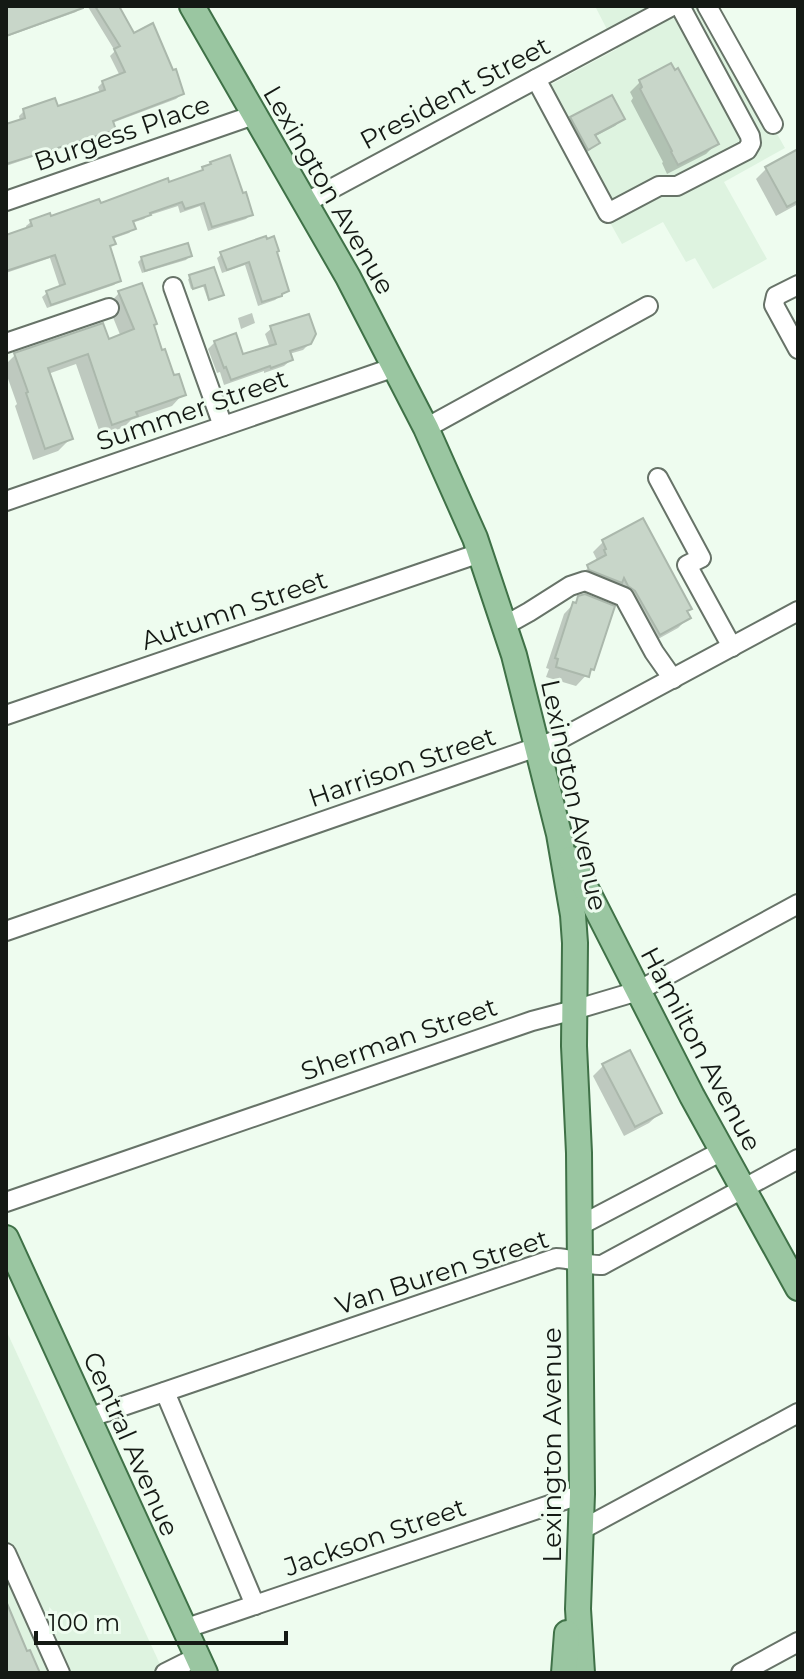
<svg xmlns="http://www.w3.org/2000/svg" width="804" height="1679" viewBox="0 0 804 1679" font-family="Montserrat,sans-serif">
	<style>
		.built { fill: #def3e0 }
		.shadow { fill: #0003 }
		.building { fill: #c8d6c9; stroke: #abb8ac; stroke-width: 2 }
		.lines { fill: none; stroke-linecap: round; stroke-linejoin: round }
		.minor-casing { stroke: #677368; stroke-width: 22 }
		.major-casing { stroke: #3f7147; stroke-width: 28 }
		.minor { stroke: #fff; stroke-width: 18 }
		.major { stroke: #9ac6a1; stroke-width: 24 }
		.labels { text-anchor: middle; stroke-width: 6; stroke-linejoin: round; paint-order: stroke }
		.street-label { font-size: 26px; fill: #141914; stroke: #eefcef }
	</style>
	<rect width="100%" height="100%" fill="#eefcef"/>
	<g class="built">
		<polygon points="595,6 705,6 785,148 724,182 767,259 713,289 695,258 686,262 663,222 622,244 537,92 617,49"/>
		<polygon points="6,1330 164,1673 6,1673"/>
	</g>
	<g class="shadow">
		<polygon points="6,6 81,6 81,7 76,12 6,37"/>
		<polygon points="90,6 118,6 133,35 182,94 176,99 112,123 114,129 109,134 68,148 68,145 6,166 6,127 20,121 19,116 24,111 57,108 100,93 98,87 103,82 120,76 110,56 115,51 88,7"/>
		<polygon points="640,82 716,144 706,154 667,174 662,163 663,162 631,101 633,98 630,92"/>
		<polygon points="571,119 622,119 615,126 594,137 597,143 590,150 580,156 564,126"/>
		<polygon points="798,152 798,204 776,216 756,179 766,169"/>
		<polygon points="203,169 251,214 246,219 208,231 200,206 180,213 178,206 147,216 144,219 132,223 134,228 129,233 112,239 113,243 109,248 119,280 114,285 47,308 42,297 47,293 60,288 50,258 6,273 6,237 27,230 26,226 31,222 100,206 198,174"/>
		<polygon points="275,253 287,291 275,300 258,306 245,265 222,273 217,258 222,254"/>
		<polygon points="190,256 186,260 142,273 138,262 142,258"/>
		<polygon points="213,269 221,295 208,300 203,286 191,289 188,279"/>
		<polygon points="119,293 152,326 173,378 183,394 172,406 131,420 124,427 101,436 76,364 48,374 70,439 58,451 33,460 15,406 17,404 6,373 6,364 15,355 108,342 121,337 108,305"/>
		<polygon points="252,313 255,323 241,329 238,318"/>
		<polygon points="272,328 310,343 303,350 289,354 291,360 284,366 264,373 264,371 224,385 220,372 217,373 208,349 215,342 242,357 270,348 265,334"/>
		<polygon points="603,542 686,612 688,618 678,628 649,644 625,601 578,577 597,560 593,552"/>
		<polygon points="579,598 592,669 576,686 546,677 549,669 546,668 564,614"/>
		<polygon points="603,1066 660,1113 649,1123 624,1136 593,1076"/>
	</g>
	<g class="building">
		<polygon points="6,6 83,6 83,8 6,36"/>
		<polygon points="95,6 119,6 134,33 153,23 173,70 176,69 184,94 113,121 116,130 6,164 6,124 25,118 23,109 55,98 58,106 79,99 105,90 102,81 125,72 114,49 120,46"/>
		<polygon points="671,63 675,70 678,68 719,144 678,165 671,152 672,151 640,89 642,87 639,80"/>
		<polygon points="612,95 625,119 595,135 600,143 588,150 570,117"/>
		<polygon points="798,149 798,201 787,207 765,167"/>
		<polygon points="230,155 243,193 246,192 253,215 212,227 204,203 185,209 182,202 150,213 151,215 133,221 136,229 113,237 116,244 110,246 121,281 51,305 46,291 65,284 55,255 6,271 6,235 32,226 30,220 50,213 51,216 99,199 101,203 168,178 169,182 203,170 202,167 211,164 210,162"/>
		<polygon points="266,236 267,239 274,236 279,251 277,252 289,291 282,294 282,296 262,302 249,262 227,270 220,252"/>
		<polygon points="188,243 192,256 145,271 141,257"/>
		<polygon points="214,267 224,295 209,300 205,285 193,289 189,275"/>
		<polygon points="142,283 157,324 154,325 162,350 165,349 174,375 179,374 186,395 136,412 138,416 112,425 88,354 48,368 73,439 45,449 26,393 28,392 14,353 103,323 109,339 134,329 118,291"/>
		<polygon points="309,314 316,334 311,344 290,351 293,360 271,368 270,366 231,380 226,367 224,368 214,341 236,333 243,354 276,344 270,326"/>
		<polygon points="643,518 692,609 687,611 691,618 660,635 635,591 628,586 624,578 622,583 589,570 587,565 606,555 604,550 606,549 602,540"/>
		<polygon points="585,594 615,606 594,670 591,669 589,677 556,667 558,659 555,658 573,602 576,603 578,596"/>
		<polygon points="630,1050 662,1113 635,1127 602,1064"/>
		<polygon points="6,1601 27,1651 30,1650 40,1673 6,1673"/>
	</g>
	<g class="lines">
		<defs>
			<g id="minor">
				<polyline points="707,6 773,124"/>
				<polyline points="536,79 608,213 659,186 677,186 747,150 751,143 750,136 680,6"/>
				<polyline points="6,201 254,115"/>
				<polyline points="305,203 672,6"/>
				<polyline points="798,285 776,296 774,305 798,349"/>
				<polyline points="173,287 223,426"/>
				<polyline points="6,343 109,308"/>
				<polyline points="426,428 648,306"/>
				<polyline points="658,478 701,558 687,565 732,647"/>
				<polyline points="6,501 395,367"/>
				<polyline points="504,626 529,612 570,586 585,581 624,597 654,652 673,679"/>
				<polyline points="6,715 480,553"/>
				<polyline points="6,931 560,739 798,611"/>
				<polyline points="6,1202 532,1021 574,1010 638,991 798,904"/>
				<polyline points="579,1226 722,1151"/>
				<polyline points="165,1392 255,1605"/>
				<path d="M88,1418L556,1258C572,1258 586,1266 602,1265L798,1159"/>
				<polyline points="581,1530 798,1413"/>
				<polyline points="6,1553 60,1673"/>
				<polyline points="184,1629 582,1494"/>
				<polyline points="165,1673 197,1657"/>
				<polyline points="741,1673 798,1642"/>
			</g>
			<g id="major">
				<polyline points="192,6 348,277 426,428 475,538 514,655 559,834 573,915 575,943 574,1046 579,1153 582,1494 578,1609 582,1673"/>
				<polyline points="571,859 692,1096 798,1288"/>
				<polyline points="6,1238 205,1673"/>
				<polyline points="564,1673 567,1633"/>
			</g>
		</defs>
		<use href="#minor" class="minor-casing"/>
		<use href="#major" class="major-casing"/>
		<use href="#minor" class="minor"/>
		<use href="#major" class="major"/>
	</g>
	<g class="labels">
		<g class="street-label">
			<text transform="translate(455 93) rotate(-28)" y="9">President Street</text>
			<text transform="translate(122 133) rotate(-19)" y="9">Burgess Place</text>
			<text transform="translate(329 190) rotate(60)" y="9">Lexington Avenue</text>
			<text transform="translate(192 410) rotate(-19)" y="9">Summer Street</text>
			<text transform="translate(234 610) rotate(-19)" y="9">Autumn Street</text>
			<text transform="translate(402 767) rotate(-19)" y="9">Harrison Street</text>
			<text transform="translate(574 795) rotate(78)" y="9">Lexington Avenue</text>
			<text transform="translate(399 1039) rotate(-19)" y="9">Sherman Street</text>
			<text transform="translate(701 1049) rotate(62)" y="9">Hamilton Avenue</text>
			<text transform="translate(442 1272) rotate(-18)" y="9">Van Buren Street</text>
			<text transform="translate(131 1444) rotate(66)" y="9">Central Avenue</text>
			<text transform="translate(552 1445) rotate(-90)" y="9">Lexington Avenue</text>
			<text transform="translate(375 1537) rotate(-19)" y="9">Jackson Street</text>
		</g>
	</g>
	<rect width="804" height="1679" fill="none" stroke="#141914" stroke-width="16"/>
	<path d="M36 1631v12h250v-12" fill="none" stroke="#141914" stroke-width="4"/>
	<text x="48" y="1631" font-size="24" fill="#141914" stroke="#eefcef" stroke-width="6" paint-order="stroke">100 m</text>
</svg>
